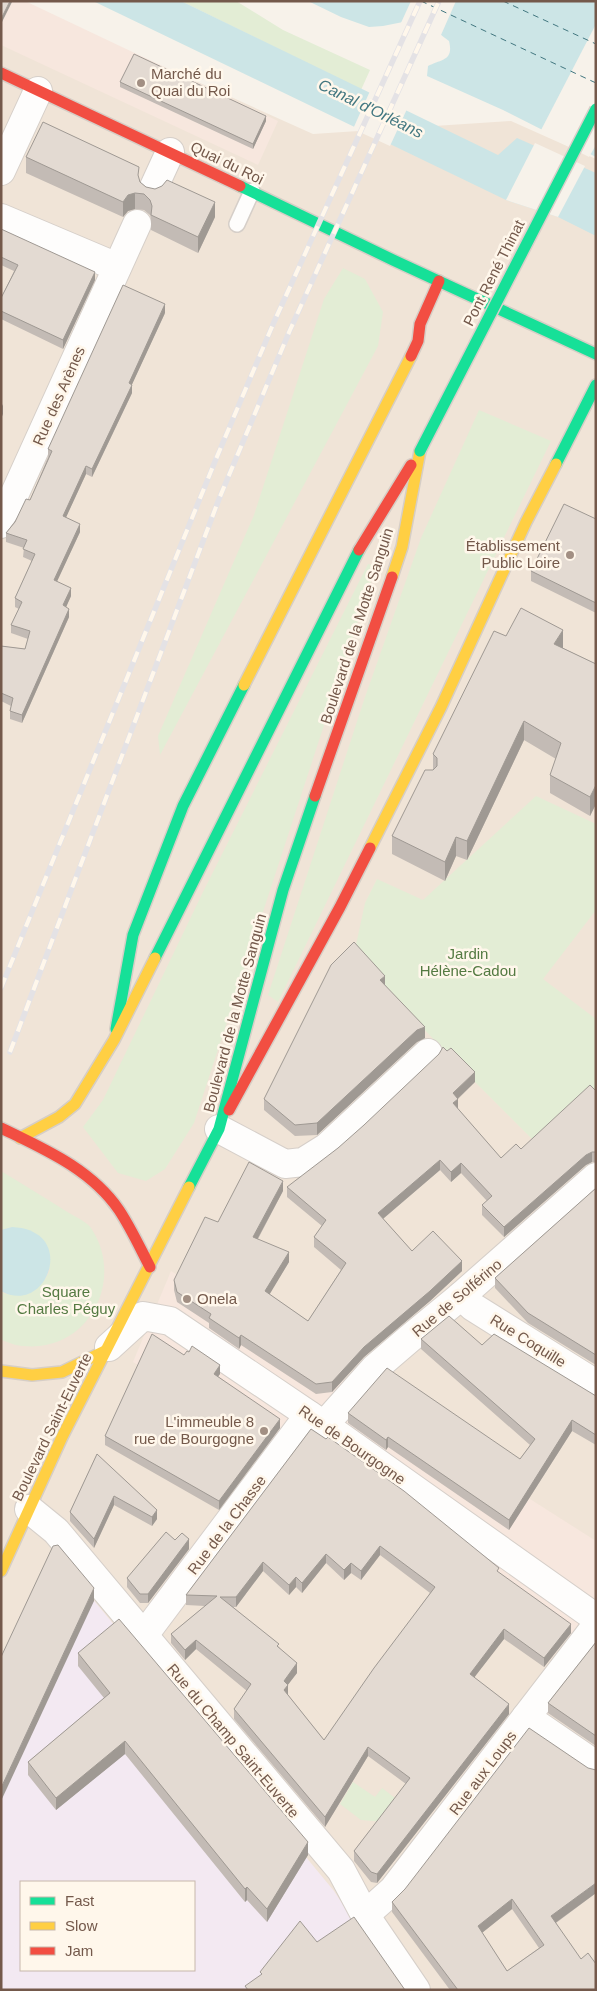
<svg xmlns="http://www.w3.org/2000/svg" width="597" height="1991" viewBox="0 0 597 1991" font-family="Helvetica,sans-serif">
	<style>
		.residential { fill: #f0e4d7; fill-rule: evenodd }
		.commercial { fill: #f7e7de }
		.education { fill: #f3e9f2; fill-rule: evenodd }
		.green { fill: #e3edd5 }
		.water { fill: #cce5e6 }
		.pier { fill: #f7f2ea }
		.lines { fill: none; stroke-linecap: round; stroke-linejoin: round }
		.ferry { stroke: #427780; stroke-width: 1; stroke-dasharray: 6 5; stroke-linecap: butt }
		.lane-casing { stroke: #d6cfc9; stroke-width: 18 }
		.street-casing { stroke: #d6cfc9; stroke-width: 30 }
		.fast-casing { stroke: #d6cec6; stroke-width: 14 }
		.slow-casing { stroke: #d6cec6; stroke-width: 14 }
		.jam-casing { stroke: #d6cec6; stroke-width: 14 }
		.lane { stroke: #fefdfc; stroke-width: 15 }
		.street { stroke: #fefdfc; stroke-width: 28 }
		.fast { stroke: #16e098; stroke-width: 11 }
		.slow { stroke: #ffcf43; stroke-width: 11 }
		.jam { stroke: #f24e42; stroke-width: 11 }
		.rail-casing { stroke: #e4e2e5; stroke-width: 5.5 }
		.rail { stroke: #fff7eb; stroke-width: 4; stroke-dasharray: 11; stroke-linecap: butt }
		.fast-bridge-casing { stroke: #d8cfca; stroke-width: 14; stroke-linecap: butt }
		.fast-bridge { stroke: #16e098; stroke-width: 11 }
		.wall { fill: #c3bbb5; fill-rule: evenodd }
		.shaded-wall { fill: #9f9993 }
		.building { fill: #e3dad2; stroke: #9f9993; fill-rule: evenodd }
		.poi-dot { fill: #a28f83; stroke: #fff7eb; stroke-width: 2 }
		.labels { text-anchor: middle; stroke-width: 5; stroke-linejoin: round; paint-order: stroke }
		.poi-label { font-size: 15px; fill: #74594b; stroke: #fff7eb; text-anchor: start }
		.street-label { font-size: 15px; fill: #74594b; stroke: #fff7eb }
		.park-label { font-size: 15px; fill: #547a42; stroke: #fff7eb }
		.water-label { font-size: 16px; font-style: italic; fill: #427780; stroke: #fff7eb }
	</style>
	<rect width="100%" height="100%" fill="#f7f2ea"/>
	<path class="residential" d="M1,1H18L313,134L511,121L596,159V1990H1ZM21,1882H194V1970H21Z"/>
	<g class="commercial">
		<polygon points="1,1 25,1 278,121 258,165 1,45"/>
		<polygon points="171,1271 596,1541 596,1648 133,1362"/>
	</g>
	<path class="education" d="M58,1557L334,1891L399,1990H1V1670ZM21,1882H194V1970H21Z"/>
	<g class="green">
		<polygon points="181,1 236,1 283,30 370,70 361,90"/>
		<polygon points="343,268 365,279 383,312 378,346 160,755 158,736 254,515 324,299"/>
		<polygon points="479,410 551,441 278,1002 268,995 364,700 421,538"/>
		<polygon points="368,564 376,566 194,1123 165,1169 146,1181 118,1173 83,1127 103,1100 203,892"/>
		<polygon points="536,796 596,824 596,910 543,979 596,1019 596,1102 537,1144 451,1058 354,954 365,903 377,879 423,900"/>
		<path d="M1,1171C24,1185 47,1199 69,1213C76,1217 87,1222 91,1228C126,1280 88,1353 23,1346C16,1346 8,1342 1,1340V1291L5,1294C28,1290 39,1294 50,1270L12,1227L1,1230Z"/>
		<polygon points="353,1782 375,1797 382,1788 399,1801 383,1822 361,1820 340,1804"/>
	</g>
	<g class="water">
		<polygon points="93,1 181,1 498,155 517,138 596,173 596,236 558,217 506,200"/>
		<path d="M308,1H596V157L503,110L427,76L428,66C441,59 454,61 449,41L433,29L434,26L413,20L383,26L369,27L341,17Z"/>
		<path d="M12,1227C79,1230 47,1317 1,1291V1230Z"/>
	</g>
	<g class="pier">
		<polygon points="411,1 456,1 441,35 445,40 432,31 429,25 413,22 400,25"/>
		<polygon points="596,24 596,145 589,157 540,132"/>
		<polygon points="370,91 407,109 390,146 353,129"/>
		<polygon points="535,143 585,166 558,217 506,200"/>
	</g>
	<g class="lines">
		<g class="ferry">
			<polyline points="421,1 596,83"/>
			<polyline points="503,1 596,44"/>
		</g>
		<defs>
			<polyline id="lane" points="237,224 252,191"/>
			<g id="street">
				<polyline points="1,171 38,91"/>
				<polyline points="153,189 170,152"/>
				<polyline points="1,218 117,267"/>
				<polyline points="1,524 137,224"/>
				<polyline points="219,1129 285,1164 303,1162 327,1147 428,1053"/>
				<polyline points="461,1296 473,1307 596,1384"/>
				<polyline points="109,1347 143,1316 170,1321 324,1425 596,1618"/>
				<polyline points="324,1425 374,1369 409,1339 461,1296 596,1177"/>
				<polyline points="29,1509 56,1531 341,1870 365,1915 416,1990"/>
				<polyline points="144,1635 309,1415"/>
				<polyline points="526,1717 596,1765"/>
				<polyline points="365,1915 393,1890 596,1626"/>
			</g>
			<g id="fast">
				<polyline points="240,186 393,260 596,354"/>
				<polyline points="556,464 596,385"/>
				<polyline points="155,958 359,550"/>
				<polyline points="116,1029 133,935 183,806 244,685"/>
				<polyline points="189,1187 219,1129 283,890 315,796"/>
			</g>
			<g id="slow">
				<polyline points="392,577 402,547 420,451"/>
				<polyline points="244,685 411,356"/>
				<polyline points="370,848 441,707 526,522 556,464"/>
				<polyline points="20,1138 59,1117 75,1104 114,1040 155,958"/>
				<polyline points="1,1371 32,1375 62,1372 105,1351"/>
				<polyline points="1,1571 62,1437 189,1187"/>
			</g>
			<g id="jam">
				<polyline points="1,73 240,186"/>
				<polyline points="411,356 418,341 420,324 439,281"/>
				<polyline points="359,550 411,465"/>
				<polyline points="315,796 392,577"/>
				<polyline points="229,1110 340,907 370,848"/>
				<path d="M1,1128C44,1149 91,1169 119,1210C131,1228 140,1248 150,1267"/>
			</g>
		</defs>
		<use href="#lane" class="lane-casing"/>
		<use href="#street" class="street-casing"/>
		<use href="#fast" class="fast-casing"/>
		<use href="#slow" class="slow-casing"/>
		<use href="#jam" class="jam-casing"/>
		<use href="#lane" class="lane"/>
		<use href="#street" class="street"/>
		<use href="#fast" class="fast"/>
		<use href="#slow" class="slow"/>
		<use href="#jam" class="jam"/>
		<defs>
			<g id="rail">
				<polyline points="1,988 216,459 274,322 420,1"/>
				<polyline points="10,1052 219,499 290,330 439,1"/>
			</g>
		</defs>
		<use href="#rail" class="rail-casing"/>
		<use href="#rail" class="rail"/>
		<defs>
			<polyline id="fast-bridge" points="420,451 596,109"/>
		</defs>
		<use href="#fast-bridge" class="fast-bridge-casing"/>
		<use href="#fast-bridge" class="fast-bridge"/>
	</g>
	<g class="wall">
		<polygon points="120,82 266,121 253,149 120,87"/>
		<polygon points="26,157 139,179 140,182 146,187 215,217 198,253 151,230 151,219 150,215 144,210 135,209 128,211 123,217 26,173"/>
		<polygon points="1,229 95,280 63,349 1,319 1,298 14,271 1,265"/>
		<polygon points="165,313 132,384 132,393 92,477 86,474 66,517 80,532 57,581 71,596 66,607 69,617 22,723 10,719 10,711 11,706 1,701 1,646 25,649 28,639 11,633 11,625 19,609 15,607 15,598 32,561 23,557 24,548 6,542 6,533 30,500 48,457 48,449"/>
		<polygon points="596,519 596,613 531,581 531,571"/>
		<polygon points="506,636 563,648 596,664 596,804 590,816 550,793 550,775 556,759 524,740 467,860 456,856 445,881 392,854 392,836 433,770 433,754"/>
		<polygon points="385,985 425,1038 417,1042 317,1135 295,1136 264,1110 264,1099"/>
		<polygon points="475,1082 458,1099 458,1109 501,1158 521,1149 596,1091 596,1162 592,1162 586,1165 504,1237 482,1215 482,1205 487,1201 461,1173 451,1182 440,1170 383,1219 412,1251 462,1271 430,1301 364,1357 332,1392 316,1394 241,1345 239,1349 209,1328 209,1323 177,1302 174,1290 174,1280 218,1222 283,1191 258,1239 289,1262 269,1294 308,1321 341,1270 314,1247 314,1237 322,1226 287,1197 287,1187"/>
		<polygon points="596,1188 596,1365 528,1323 495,1288 495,1278"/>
		<polygon points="421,1339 482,1345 596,1396 596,1445 572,1431 509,1530 388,1447 386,1450 348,1423 348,1413 520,1459 530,1445 421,1349"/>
		<polygon points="184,1355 220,1374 218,1376 280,1428 219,1510 105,1445 105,1436"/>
		<path d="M311,1429L499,1573L571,1633L544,1667L504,1639L474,1677L509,1714L377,1883L371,1882L354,1861V1851L406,1784L368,1756L325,1827L234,1719V1709L247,1691L196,1649L185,1660L171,1643V1634L205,1606L186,1605V1595ZM380,1555L430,1593L324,1740L288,1695V1684L297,1673L279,1647L233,1607H236L263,1571L289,1595L296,1587L302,1593L326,1563L344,1580L351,1573L361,1580Z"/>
		<polygon points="97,1454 157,1519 152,1526 114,1505 94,1548 70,1521 70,1512"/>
		<polygon points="175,1540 189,1549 148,1603 140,1603 127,1587 127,1578"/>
		<polygon points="596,1642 596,1746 548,1713 548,1703"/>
		<polygon points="78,1653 308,1855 267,1922 247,1900 245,1902 125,1754 56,1810 28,1775 28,1762 104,1698 78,1666"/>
		<path d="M596,1893L556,1923L596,1990H450L392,1912V1902ZM512,1909L539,1948L507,1971L482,1933Z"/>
	</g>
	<g class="shaded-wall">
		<polygon points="10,1 12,1 12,2 1,24 1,19"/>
		<polygon points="266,116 266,121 253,149 253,144"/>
		<polygon points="135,193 135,209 128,211 123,217 123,202 128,195"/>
		<polygon points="215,202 215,217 198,253 198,237"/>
		<polygon points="95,272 95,280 63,349 63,340"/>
		<polygon points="165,304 165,313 129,391 129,383"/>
		<polygon points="132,385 132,393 92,477 92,469"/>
		<polygon points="3,404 3,414 1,419 1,408"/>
		<polygon points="86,466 86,474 63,524 63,516"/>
		<polygon points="80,524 80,532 54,588 54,580"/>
		<polygon points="71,588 71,596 63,614 63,605"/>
		<polygon points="69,609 69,617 22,723 22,715"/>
		<polygon points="563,630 563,649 554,644"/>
		<polygon points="524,721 524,740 467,860 467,841"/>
		<polygon points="596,785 596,804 590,816 590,797"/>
		<polygon points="456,837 456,856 445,881 445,862"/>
		<polygon points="385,976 385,987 380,980"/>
		<polygon points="425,1027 425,1038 417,1042 317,1135 317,1123 417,1030"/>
		<polygon points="475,1072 475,1082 453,1103 453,1093"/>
		<polygon points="458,1099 458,1109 453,1103"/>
		<polygon points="592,1152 592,1162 586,1165 504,1237 504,1227 586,1155"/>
		<polygon points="440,1160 440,1170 378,1223 378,1213"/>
		<polygon points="461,1163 461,1173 451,1182 451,1172"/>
		<polygon points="283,1181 283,1191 253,1247 253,1237"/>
		<polygon points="289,1252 289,1262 265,1302 265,1291"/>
		<polygon points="462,1261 462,1271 430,1301 364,1357 332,1392 332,1382 364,1347"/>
		<polygon points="241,1335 241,1345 239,1349 239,1338"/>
		<polygon points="220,1365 220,1374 214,1382 214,1374"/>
		<polygon points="280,1419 280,1428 219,1510 219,1501"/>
		<polygon points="572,1420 572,1431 509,1530 509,1520"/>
		<polygon points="388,1437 388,1447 386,1450 386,1440"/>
		<polygon points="114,1496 114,1505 94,1548 94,1539"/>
		<polygon points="157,1510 157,1519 152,1526 152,1517"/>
		<polygon points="189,1539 189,1549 148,1603 148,1594"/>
		<polygon points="380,1546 380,1555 361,1580 361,1571"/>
		<polygon points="326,1554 326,1563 302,1593 302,1583"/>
		<polygon points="263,1562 263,1571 236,1607 236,1597"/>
		<polygon points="351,1563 351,1573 344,1580 344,1570"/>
		<polygon points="296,1577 296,1587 289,1595 289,1585"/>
		<polygon points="94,1588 94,1601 1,1801 1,1788"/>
		<polygon points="571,1624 571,1633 544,1667 544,1658"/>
		<polygon points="504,1629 504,1639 470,1683 470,1674"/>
		<polygon points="196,1640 196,1649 185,1660 185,1650"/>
		<polygon points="297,1663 297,1673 284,1690 284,1681"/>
		<polygon points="288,1685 288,1694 284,1700 284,1690"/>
		<polygon points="509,1704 509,1714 377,1883 377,1874"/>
		<polygon points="125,1741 125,1754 56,1810 56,1798"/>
		<polygon points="368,1747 368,1756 325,1827 325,1817"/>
		<polygon points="308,1842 308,1855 267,1922 267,1909"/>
		<polygon points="596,1883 596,1893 551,1926 551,1916"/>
		<polygon points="247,1887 247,1900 245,1902 245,1889"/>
		<polygon points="512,1899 512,1909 478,1936 478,1926"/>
	</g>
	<g class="building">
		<polygon points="1,1 10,1 1,19"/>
		<polygon points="134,54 266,116 253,144 120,82"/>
		<polygon points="43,122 139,167 138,175 140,182 146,187 155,189 162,186 167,180 215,202 198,237 151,215 152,206 150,200 144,194 135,193 128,195 123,202 26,157"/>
		<polygon points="1,229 95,272 63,340 1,311 1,298 18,265 1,257"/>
		<polygon points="123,285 165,304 129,383 132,385 92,469 86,466 63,516 80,524 54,580 71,588 63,605 69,609 22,715 10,711 13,698 1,693 1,646 25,649 30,631 11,625 22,602 15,598 35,554 23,549 27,540 6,533 15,522 26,499 30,500 52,451 48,449"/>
		<polygon points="564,504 596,519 596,603 531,571"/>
		<polygon points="521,608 563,630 554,644 596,664 596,785 590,797 550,775 561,743 524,721 467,841 456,837 445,862 392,836 425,770 433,770 437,766 437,758 433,754 494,631 506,636"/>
		<polygon points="354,942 385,976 380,980 425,1027 417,1030 317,1123 295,1125 264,1099 331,965"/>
		<polygon points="443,1047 447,1051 451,1048 475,1072 453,1093 458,1099 453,1103 501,1158 516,1144 521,1149 590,1085 596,1091 596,1152 592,1152 586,1155 504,1227 482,1205 492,1196 461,1163 451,1172 440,1160 378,1213 412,1251 433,1231 462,1261 430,1291 364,1347 332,1382 316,1384 241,1335 239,1338 209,1318 211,1314 177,1292 174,1280 205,1217 218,1222 249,1162 283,1181 253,1237 289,1252 265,1291 308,1321 346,1263 314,1237 326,1220 287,1187 338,1148 364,1125 439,1054"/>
		<polygon points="596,1188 596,1355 528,1313 495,1278"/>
		<polygon points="449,1316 482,1345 494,1334 596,1396 596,1435 572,1420 509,1520 388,1437 386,1440 348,1413 387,1368 520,1459 535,1439 421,1339"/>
		<polygon points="152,1334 184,1355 187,1351 189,1352 192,1346 220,1365 214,1374 280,1419 219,1501 105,1436"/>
		<path d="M311,1429L326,1439L328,1437L404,1491L499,1568L497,1571L571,1624L544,1658L504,1629L470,1674L509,1704L377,1874L371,1872L354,1851L410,1778L368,1747L325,1817L234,1709L251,1684L196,1640L185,1650L171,1634L217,1596L186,1595ZM380,1546L435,1587L374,1668L324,1740L284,1690L288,1685L284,1681L297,1663L277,1646L279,1644L220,1597H236L263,1562L289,1585L296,1577L302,1583L326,1554L344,1570L351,1563L361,1571Z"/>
		<polygon points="97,1454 157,1510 152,1517 114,1496 94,1539 70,1512"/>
		<polygon points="166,1532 175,1540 182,1533 189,1539 148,1594 140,1594 127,1578"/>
		<polygon points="58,1545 94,1588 1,1788 1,1657 53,1546"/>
		<polygon points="119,1619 308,1842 267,1909 247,1887 245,1889 125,1741 56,1798 28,1762 110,1693 78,1653"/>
		<polygon points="596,1642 596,1736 548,1703"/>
		<path d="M529,1728L588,1768L596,1770V1883L551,1916L581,1959L588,1953L596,1964V1990H458L392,1902L405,1889ZM512,1899L544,1945L507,1971L478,1926Z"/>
		<polygon points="354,1917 405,1990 248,1990 245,1986 262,1974 260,1972 300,1921 317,1942"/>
	</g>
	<g class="poi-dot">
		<circle cx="141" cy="83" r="5"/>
		<circle cx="570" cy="555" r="5"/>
		<circle cx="187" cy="1299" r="5"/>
		<circle cx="264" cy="1431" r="5"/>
	</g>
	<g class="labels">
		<g class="poi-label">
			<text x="151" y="79">Marché du<tspan x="151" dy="17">Quai du Roi</tspan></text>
			<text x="560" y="551" text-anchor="end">Établissement<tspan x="560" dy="17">Public Loire</tspan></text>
			<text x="197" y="1304">Onela</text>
			<text x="254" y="1427" text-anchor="end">L'immeuble 8<tspan x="254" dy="17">rue de Bourgogne</tspan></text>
		</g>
		<g class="street-label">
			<text transform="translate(227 163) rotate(26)" y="5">Quai du Roi</text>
			<text transform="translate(494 273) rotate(-63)" y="5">Pont René Thinat</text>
			<text transform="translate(59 396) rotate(-66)" y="5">Rue des Arènes</text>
			<text transform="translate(357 626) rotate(-72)" y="5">Boulevard de la Motte Sanguin</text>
			<text transform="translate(235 1013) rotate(-75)" y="5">Boulevard de la Motte Sanguin</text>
			<text transform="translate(457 1298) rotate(-40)" y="5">Rue de Solférino</text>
			<text transform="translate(528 1341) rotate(32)" y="5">Rue Coquille</text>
			<text transform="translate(52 1427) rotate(-64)" y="5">Boulevard Saint-Euverte</text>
			<text transform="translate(352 1445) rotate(35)" y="5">Rue de Bourgogne</text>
			<text transform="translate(227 1525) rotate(-53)" y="5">Rue de la Chasse</text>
			<text transform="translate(233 1741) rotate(50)" y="5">Rue du Champ Saint-Euverte</text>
			<text transform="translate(483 1773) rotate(-53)" y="5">Rue aux Loups</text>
		</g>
		<g class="park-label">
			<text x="468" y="959">Jardin<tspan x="468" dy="17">Hélène-Cadou</tspan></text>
			<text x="66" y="1297">Square<tspan x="66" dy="17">Charles Péguy</tspan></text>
		</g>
		<g class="water-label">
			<text transform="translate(371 108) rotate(26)" y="6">Canal d'Orléans</text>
		</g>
	</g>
	<rect width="597" height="1991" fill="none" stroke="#74594b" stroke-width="5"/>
	<rect x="20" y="1881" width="175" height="90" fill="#fff7eb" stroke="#c7b8ab"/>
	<rect x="30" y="1897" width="25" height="8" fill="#16e098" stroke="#c7b8ab"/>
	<text x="65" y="1906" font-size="15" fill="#74594b">Fast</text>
	<rect x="30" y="1922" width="25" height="8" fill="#ffcf43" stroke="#c7b8ab"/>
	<text x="65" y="1931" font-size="15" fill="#74594b">Slow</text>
	<rect x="30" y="1947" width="25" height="8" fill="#f24e42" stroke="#c7b8ab"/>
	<text x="65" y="1956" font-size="15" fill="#74594b">Jam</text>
</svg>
